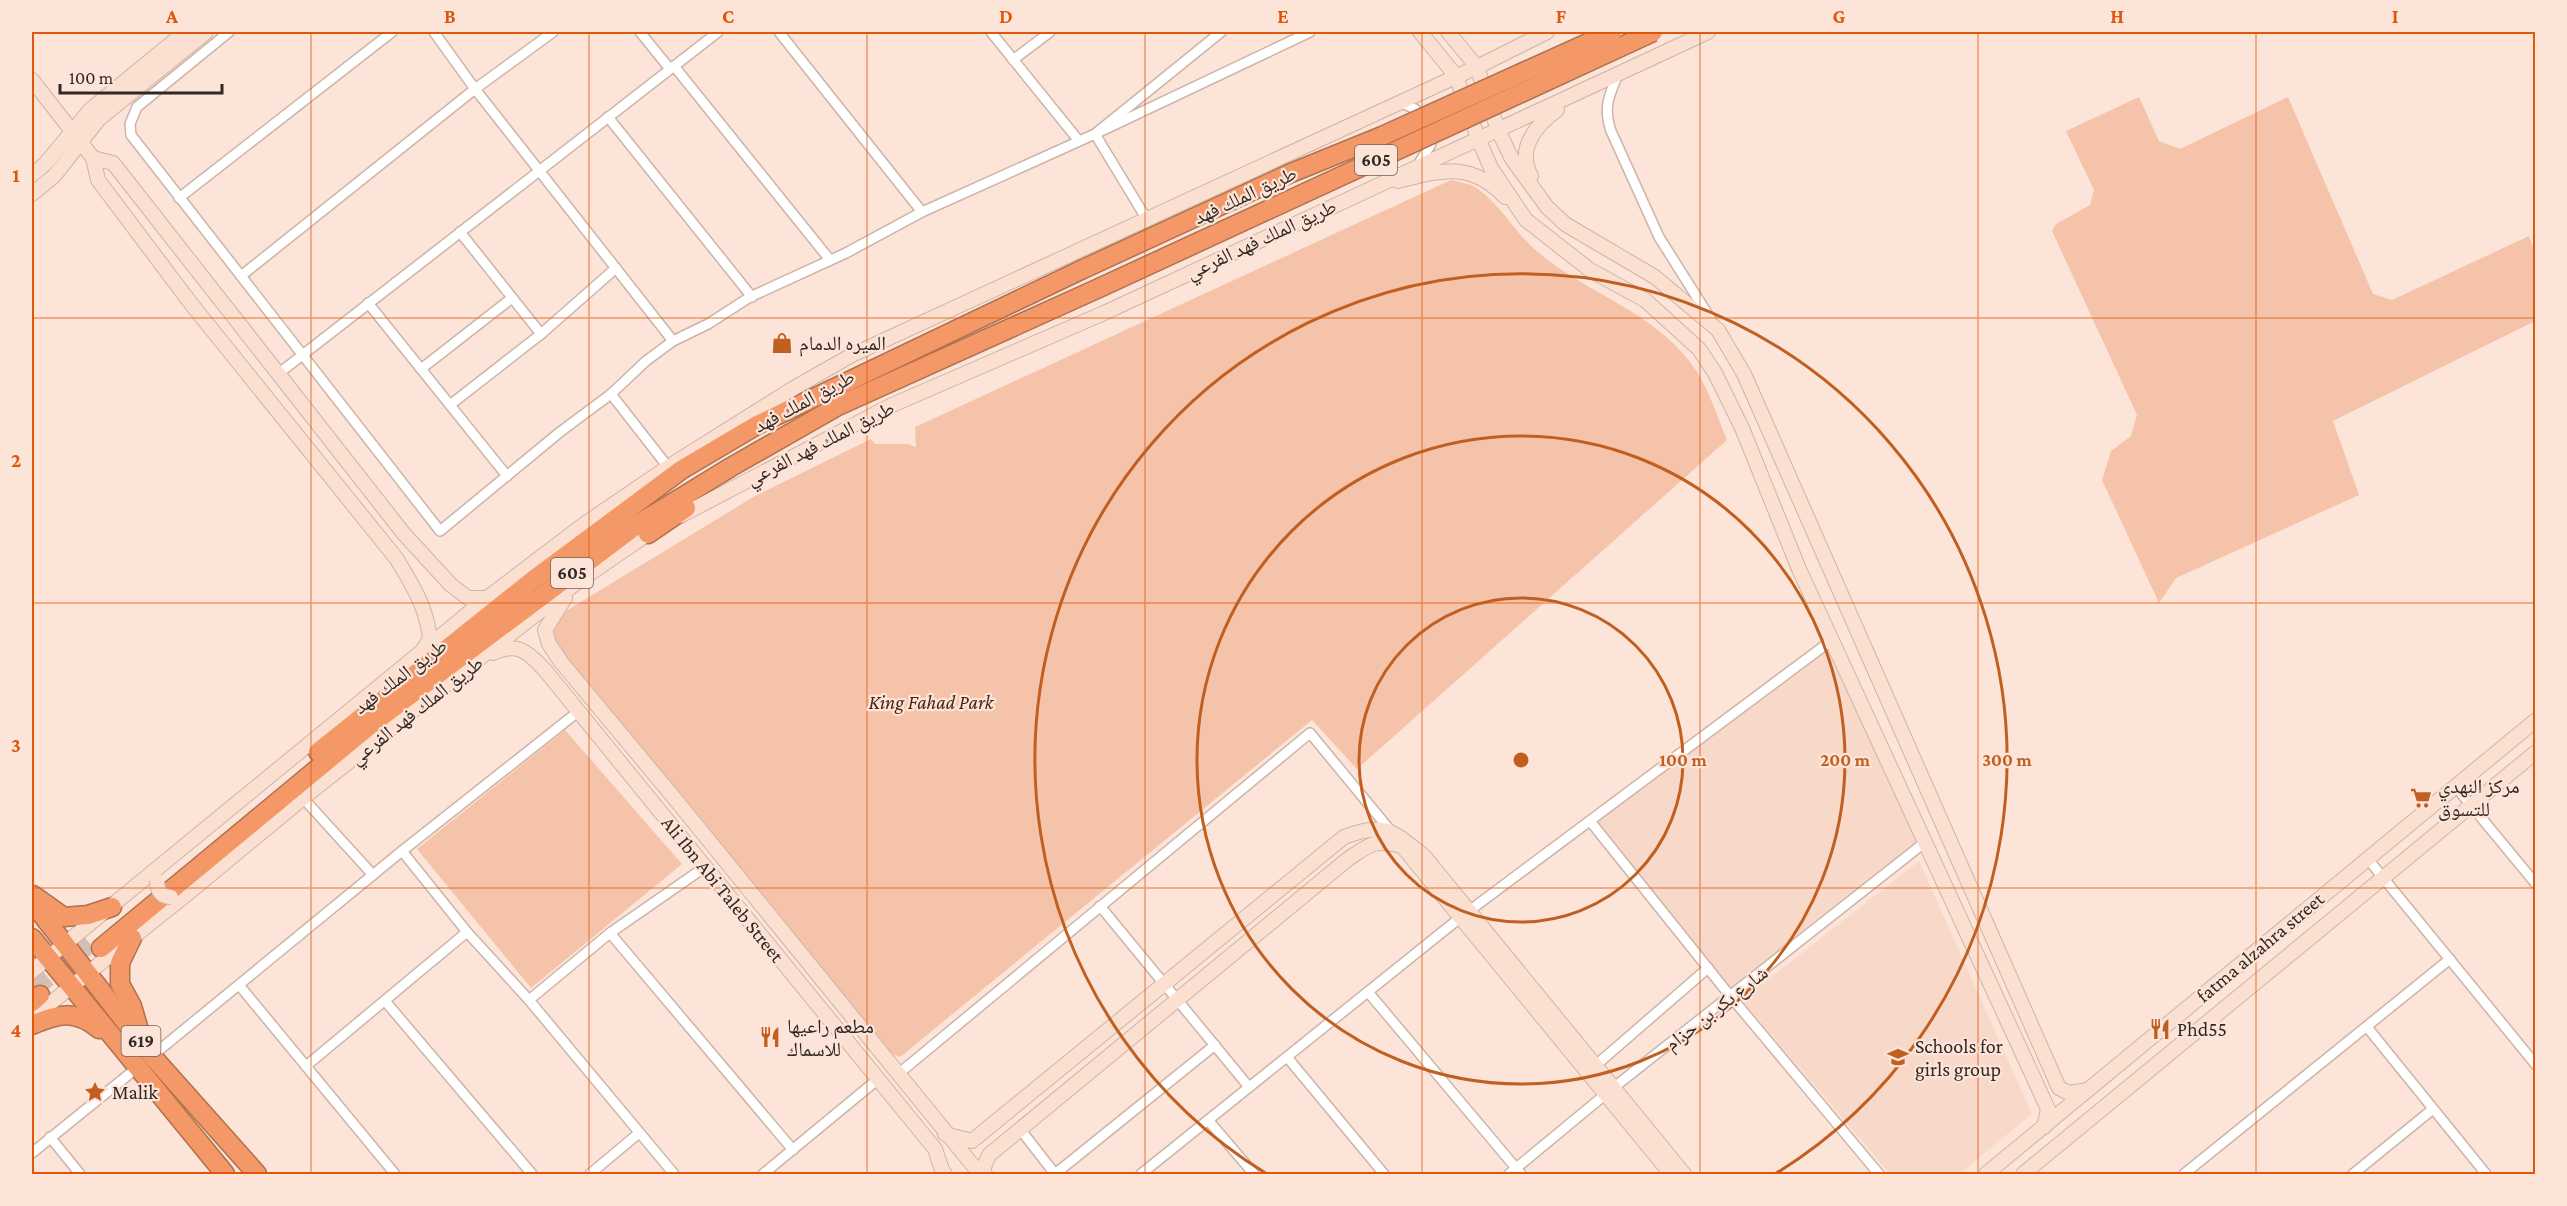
<svg xmlns="http://www.w3.org/2000/svg" width="2567" height="1206" viewBox="0 0 2567 1206" font-family="'Crimson Pro','Noto Naskh Arabic',serif">
	<style>
		.built { fill: #f8d8c8 }
		.green { fill: #f5c3aa }
		.lines { fill: none; stroke-linecap: round; stroke-linejoin: round }
		.highway-tunnel { stroke: #d4beb4; stroke-width: 18; stroke-dasharray: 18 9; stroke-linecap: butt }
		.street-casing { stroke: #ccb4a8; stroke-width: 12 }
		.secondary-casing { stroke: #ccb4a8; stroke-width: 16 }
		.highway-casing { stroke: #af714f; stroke-width: 21 }
		.street { stroke: #fff; stroke-width: 9 }
		.secondary { stroke: #fbe0d1; stroke-width: 14 }
		.highway { stroke: #f39866; stroke-width: 18 }
		.secondary-bridge-casing { stroke: #ccb4a8; stroke-width: 16; stroke-linecap: butt }
		.highway-bridge-casing { stroke: #af714f; stroke-width: 21; stroke-linecap: butt }
		.secondary-bridge { stroke: #fbe0d1; stroke-width: 14 }
		.highway-bridge { stroke: #f39866; stroke-width: 18 }
		.grid { fill: none; stroke: #df570d; stroke-width: 1.5; stroke-opacity: 0.55 }
		.ring { fill: none; stroke: #c15f21; stroke-width: 3 }
		.labels { text-anchor: middle; stroke-width: 4.5; stroke-linejoin: round; paint-order: stroke }
		.shield { fill: #fde4d8; stroke: #6e6059; stroke-width: 1.5 }
		.shield-label { font-size: 18px; font-weight: bold; fill: #312823 }
		.street-label { font-size: 20px; fill: #312823; stroke: #fde4d8 }
		.poi-label { font-size: 20px; fill: #312823; stroke: #fde4d8; text-anchor: start }
		.park-label { font-size: 20px; font-style: italic; fill: #492613; stroke: #fde4d8 }
		.centre { fill: #c15f21; stroke: #fde4d8; stroke-width: 3 }
		.ring-label { font-size: 18px; text-anchor: middle; font-weight: bold; fill: #c15f21; stroke: #fde4d8; stroke-width: 4.5; stroke-linejoin: round; paint-order: stroke }
		.neatline { fill: none; stroke: #df570d; stroke-width: 2 }
		.grid-label { font-size: 20px; text-anchor: middle; font-weight: bold; fill: #df570d }
	</style>
	<rect width="100%" height="100%" fill="#fde4d8"/>
	<g class="built">
		<polygon points="1832,640 1924,843 1731,997 1590,821"/>
		<polygon points="1919,861 2032,1114 1959,1174 1890,1174 1742,1000"/>
	</g>
	<g class="green">
		<polygon points="2139,97 2159,141 2180,149 2288,97 2373,294 2392,300 2529,236 2535,253 2535,321 2333,421 2359,495 2176,578 2159,603 2102,480 2111,451 2131,436 2137,415 2052,231 2056,224 2090,205 2094,190 2066,131"/>
		<path d="M1451,180C1458,182 1466,183 1473,186C1497,200 1513,229 1533,248C1582,292 1650,309 1690,362C1708,385 1716,414 1727,440L1357,769L1312,720L900,1057L886,1052L551,641L549,627L561,614L755,496L871,439L875,444H908L916,447L915,427Z"/>
		<polygon points="565,730 682,864 531,988 417,849"/>
	</g>
	<g class="lines">
		<polyline class="highway-tunnel" points="34,989 95,940"/>
		<defs>
			<g id="street">
				<polyline points="229,32 137,107 130,124 131,135 440,531 560,432 611,394 646,361 673,341 708,324 750,297 846,253 922,212 1095,134 1310,32"/>
				<polyline points="434,32 475,89 673,341"/>
				<polyline points="640,32 670,69"/>
				<polyline points="779,32 922,212"/>
				<polyline points="991,32 1079,141"/>
				<polyline points="1013,60 1050,32"/>
				<polyline points="674,66 830,260"/>
				<path d="M1618,74C1609,96 1603,107 1611,131L1659,237L1710,318"/>
				<polyline points="1400,102 1415,109 1423,120"/>
				<polyline points="608,117 752,297"/>
				<polyline points="1418,165 1431,144 1429,133"/>
				<polyline points="179,198 392,32"/>
				<polyline points="1146,218 1095,134 1221,32"/>
				<polyline points="460,232 541,334"/>
				<polyline points="241,276 475,89 553,32"/>
				<polyline points="368,303 507,476"/>
				<polyline points="421,369 512,298"/>
				<polyline points="278,374 718,32"/>
				<polyline points="611,394 668,467"/>
				<polyline points="450,405 541,334 616,268"/>
				<polyline points="2455,786 2536,884"/>
				<polyline points="303,798 373,875"/>
				<polyline points="1590,821 1731,997 1879,1174"/>
				<polyline points="402,851 467,932 529,1000 674,1174"/>
				<polyline points="2367,858 2536,1065"/>
				<polyline points="1100,906 1249,1087"/>
				<polyline points="610,933 793,1150"/>
				<polyline points="239,985 395,1174"/>
				<polyline points="1368,992 1521,1174"/>
				<polyline points="529,1000 610,933 705,867"/>
				<polyline points="385,1001 532,1174"/>
				<polyline points="2367,1027 2486,1174"/>
				<polyline points="152,1056 402,851 579,711"/>
				<polyline points="1287,1057 1384,1174"/>
				<polyline points="306,1066 467,932"/>
				<polyline points="1595,1066 1708,968"/>
				<polyline points="897,1075 1310,733 1390,830"/>
				<polyline points="1208,1120 1254,1174"/>
				<polyline points="1020,1129 1055,1174"/>
				<polyline points="50,1137 80,1174"/>
				<polyline points="32,1153 138,1067"/>
				<polyline points="590,1174 639,1133"/>
				<polyline points="763,1174 877,1080"/>
				<polyline points="1055,1174 1215,1045"/>
				<polyline points="1141,1174 1461,917 1832,640"/>
				<polyline points="1509,1174 1613,1088 1924,843"/>
				<polyline points="2184,1174 2450,959"/>
				<polyline points="2353,1174 2433,1109"/>
			</g>
			<g id="secondary">
				<polyline points="1420,32 1456,76 1478,138 1491,168 1526,220 1590,270 1645,300 1699,349 1715,373 1742,428 1799,569 2048,1109 2044,1127"/>
				<polyline points="1448,32 1477,67 1498,130 1512,159 1547,207 1565,224 1655,277 1718,330 1744,374 2059,1088 2069,1093 2088,1090"/>
				<path d="M32,80L93,158L98,180L192,305L396,558C412,584 427,608 430,639L424,648"/>
				<polyline points="93,158 113,163 404,534 451,585 468,598 487,598"/>
				<polyline points="32,175 45,164 90,110 185,32"/>
				<path d="M1531,176C1516,149 1536,125 1557,110"/>
				<path d="M1398,181C1440,171 1470,160 1505,197"/>
				<polyline points="32,194 54,176 99,119 206,32"/>
				<polyline points="680,516 890,406 1104,313 1708,32"/>
				<polyline points="565,598 545,630 549,644 561,662 675,799 980,1174"/>
				<path d="M493,653C517,642 527,651 544,669L935,1149L942,1170L945,1174"/>
				<polyline points="32,971 487,598 583,525 668,467 794,388 852,355 1477,67 1547,32"/>
				<polyline points="32,1018 192,890 303,798 480,658 575,584 655,529"/>
				<path d="M945,1134L972,1141L1344,837C1385,821 1392,831 1424,856L1684,1174"/>
				<path d="M985,1174L983,1169L989,1155L1348,859C1371,844 1373,839 1402,846L1671,1174"/>
				<polyline points="1986,1174 2536,720"/>
				<polyline points="2023,1174 2536,752"/>
			</g>
			<g id="highway">
				<polyline points="648,534 686,508"/>
				<polyline points="318,752 533,580 681,470 757,425 1081,270"/>
				<polyline points="33,895 64,917 88,915 112,907"/>
				<polyline points="32,902 152,1056 257,1174"/>
				<polyline points="32,938 225,1174"/>
				<polyline points="132,938 120,963 120,984 132,1006 141,1037"/>
				<polyline points="101,948 369,726 638,524 731,467 838,406 1099,288"/>
				<polyline points="32,1002 40,995"/>
				<path d="M32,1025C59,1014 74,1009 99,1029"/>
			</g>
		</defs>
		<use href="#street" class="street-casing"/>
		<use href="#secondary" class="secondary-casing"/>
		<use href="#highway" class="highway-casing"/>
		<use href="#street" class="street"/>
		<use href="#secondary" class="secondary"/>
		<use href="#highway" class="highway"/>
		<defs>
			<path id="secondary-bridge" d="M157,881C157,890 161,897 171,897"/>
			<g id="highway-bridge">
				<polyline points="1081,270 1291,173 1382,136 1612,32"/>
				<polyline points="1099,288 1653,32"/>
			</g>
		</defs>
		<use href="#secondary-bridge" class="secondary-bridge-casing"/>
		<use href="#highway-bridge" class="highway-bridge-casing"/>
		<use href="#secondary-bridge" class="secondary-bridge"/>
		<use href="#highway-bridge" class="highway-bridge"/>
	</g>
	<path class="grid" d="M311,32V1174M589,32V1174M867,32V1174M1145,32V1174M1422,32V1174M1700,32V1174M1978,32V1174M2256,32V1174M32,318H2536M32,603H2536M32,888H2536"/>
	<g class="ring">
		<circle cx="1521" cy="760" r="162"/>
		<circle cx="1521" cy="760" r="324"/>
		<path d="M1267 1174A486 486 0 1 1 1775 1174"/>
	</g>
	<defs>
		<symbol id="shop-bare" viewBox="-9 -9 18 18"><path d="M-5-2.5h2.3a2.7 3.5 0 0 1 5.4 0H5L5.5 6h-11ZM-1.5-2.5h3a1.5 2.3 0 0 0-3 0Z" fill="#c15f21" stroke="#fde4d8" stroke-width="2.5" paint-order="stroke"/></symbol>
		<symbol id="supermarket-bare" viewBox="-9 -9 18 18"><path d="M-6-5.5h2.5l.6 2H6L4.5 2H-2.5L-4.4-4H-6ZM-1.5 3.2a1.3 1.3 0 1 0 .1 0ZM3 3.2a1.3 1.3 0 1 0 .1 0Z" fill="#c15f21" stroke="#fde4d8" stroke-width="2.5" paint-order="stroke"/></symbol>
		<symbol id="restaurant-bare" viewBox="-9 -9 18 18"><path d="M-5-6h1v4h1v-4h1v4h1v-4h1v5L-1.5 .5V6h-2V.5L-5-1ZM5-6V6H3V1.5H1.5Q1.5-4 5-6Z" fill="#c15f21" stroke="#fde4d8" stroke-width="2.5" paint-order="stroke"/></symbol>
		<symbol id="school-bare" viewBox="-9 -9 18 18"><path d="M0-5L7-2L0 1L-7-2ZM-4 1L0 2.5L4 1V4Q0 6-4 4Z" fill="#c15f21" stroke="#fde4d8" stroke-width="2.5" paint-order="stroke"/></symbol>
		<symbol id="sight-bare" viewBox="-9 -9 18 18"><path d="M0-6L1.8-2.2L6-1.7L2.9 1.2L3.7 5.4L0 3.3L-3.7 5.4L-2.9 1.2L-6-1.7L-1.8-2.2Z" fill="#c15f21" stroke="#fde4d8" stroke-width="2.5" paint-order="stroke"/></symbol>
	</defs>
	<g fill-rule="evenodd">
		<use href="#shop-bare" x="767" y="328" width="30" height="30"/>
		<use href="#supermarket-bare" x="2406" y="783" width="30" height="30"/>
		<use href="#restaurant-bare" x="2145" y="1014" width="30" height="30"/>
		<use href="#restaurant-bare" x="755" y="1022" width="30" height="30"/>
		<use href="#school-bare" x="1883" y="1042" width="30" height="30"/>
		<use href="#sight-bare" x="80" y="1077" width="30" height="30"/>
	</g>
	<g class="labels">
		<g class="shield">
			<rect x="1355" y="145" width="42" height="30" rx="4.5"/>
			<rect x="551" y="558" width="42" height="30" rx="4.5"/>
			<rect x="121.5" y="1026" width="39" height="30" rx="4.5"/>
		</g>
		<g class="shield-label">
			<text x="1376" y="166">605</text>
			<text x="572" y="579">605</text>
			<text x="141" y="1047">619</text>
		</g>
		<g class="street-label">
			<text transform="translate(1245 195) rotate(-25)" y="7">طريق الملك فهد</text>
			<text transform="translate(1261 239) rotate(-25)" y="7">طريق الملك فهد الفرعي</text>
			<text transform="translate(804 401) rotate(-28)" y="7">طريق الملك فهد</text>
			<text transform="translate(820 443) rotate(-27)" y="7">طريق الملك فهد الفرعي</text>
			<text transform="translate(400 676) rotate(-37)" y="7">طريق الملك فهد</text>
			<text transform="translate(416 710) rotate(-38)" y="7">طريق الملك فهد الفرعي</text>
			<text transform="translate(723 889) rotate(51)" y="7">Ali Ibn Abi Taleb Street</text>
			<text transform="translate(2260 947) rotate(-40)" y="7">fatma alzahra street</text>
			<text transform="translate(1716 1008) rotate(-38)" y="7">شارع بكر بن حزام</text>
		</g>
		<g class="poi-label">
			<text x="799" y="350">الميره الدمام</text>
			<text x="2438" y="793">مركز النهدي<tspan x="2438" dy="23">للتسوق</tspan></text>
			<text x="787" y="1033">مطعم راعيها<tspan x="787" dy="23">للاسماك</tspan></text>
			<text x="2177" y="1036">Phd55</text>
			<text x="1915" y="1053">Schools for<tspan x="1915" dy="23">girls group</tspan></text>
			<text x="112" y="1099">Malik</text>
		</g>
		<g class="park-label">
			<text x="931" y="709">King Fahad Park</text>
		</g>
	</g>
	<circle cx="1521" cy="760" r="9" class="centre"/>
	<g class="ring-label">
		<text x="1683" y="766">100 m</text>
		<text x="1845" y="766">200 m</text>
		<text x="2007" y="766">300 m</text>
	</g>
	<rect width="2567" height="1206" fill="none" stroke="#fde4d8" stroke-width="66"/>
	<path d="M60 84v9h162v-9" fill="none" stroke="#312823" stroke-width="3"/>
	<text x="69" y="84" font-size="18" fill="#312823" stroke="#fde4d8" stroke-width="4.5" paint-order="stroke">100 m</text>
	<rect x="33" y="33" width="2501" height="1140" class="neatline"/>
	<g class="grid-label">
		<text x="172" y="23">A</text>
		<text x="450" y="23">B</text>
		<text x="728" y="23">C</text>
		<text x="1006" y="23">D</text>
		<text x="1283" y="23">E</text>
		<text x="1561" y="23">F</text>
		<text x="1839" y="23">G</text>
		<text x="2117" y="23">H</text>
		<text x="2395" y="23">I</text>
		<text x="16" y="182">1</text>
		<text x="16" y="467">2</text>
		<text x="16" y="752">3</text>
		<text x="16" y="1037">4</text>
	</g>
</svg>
